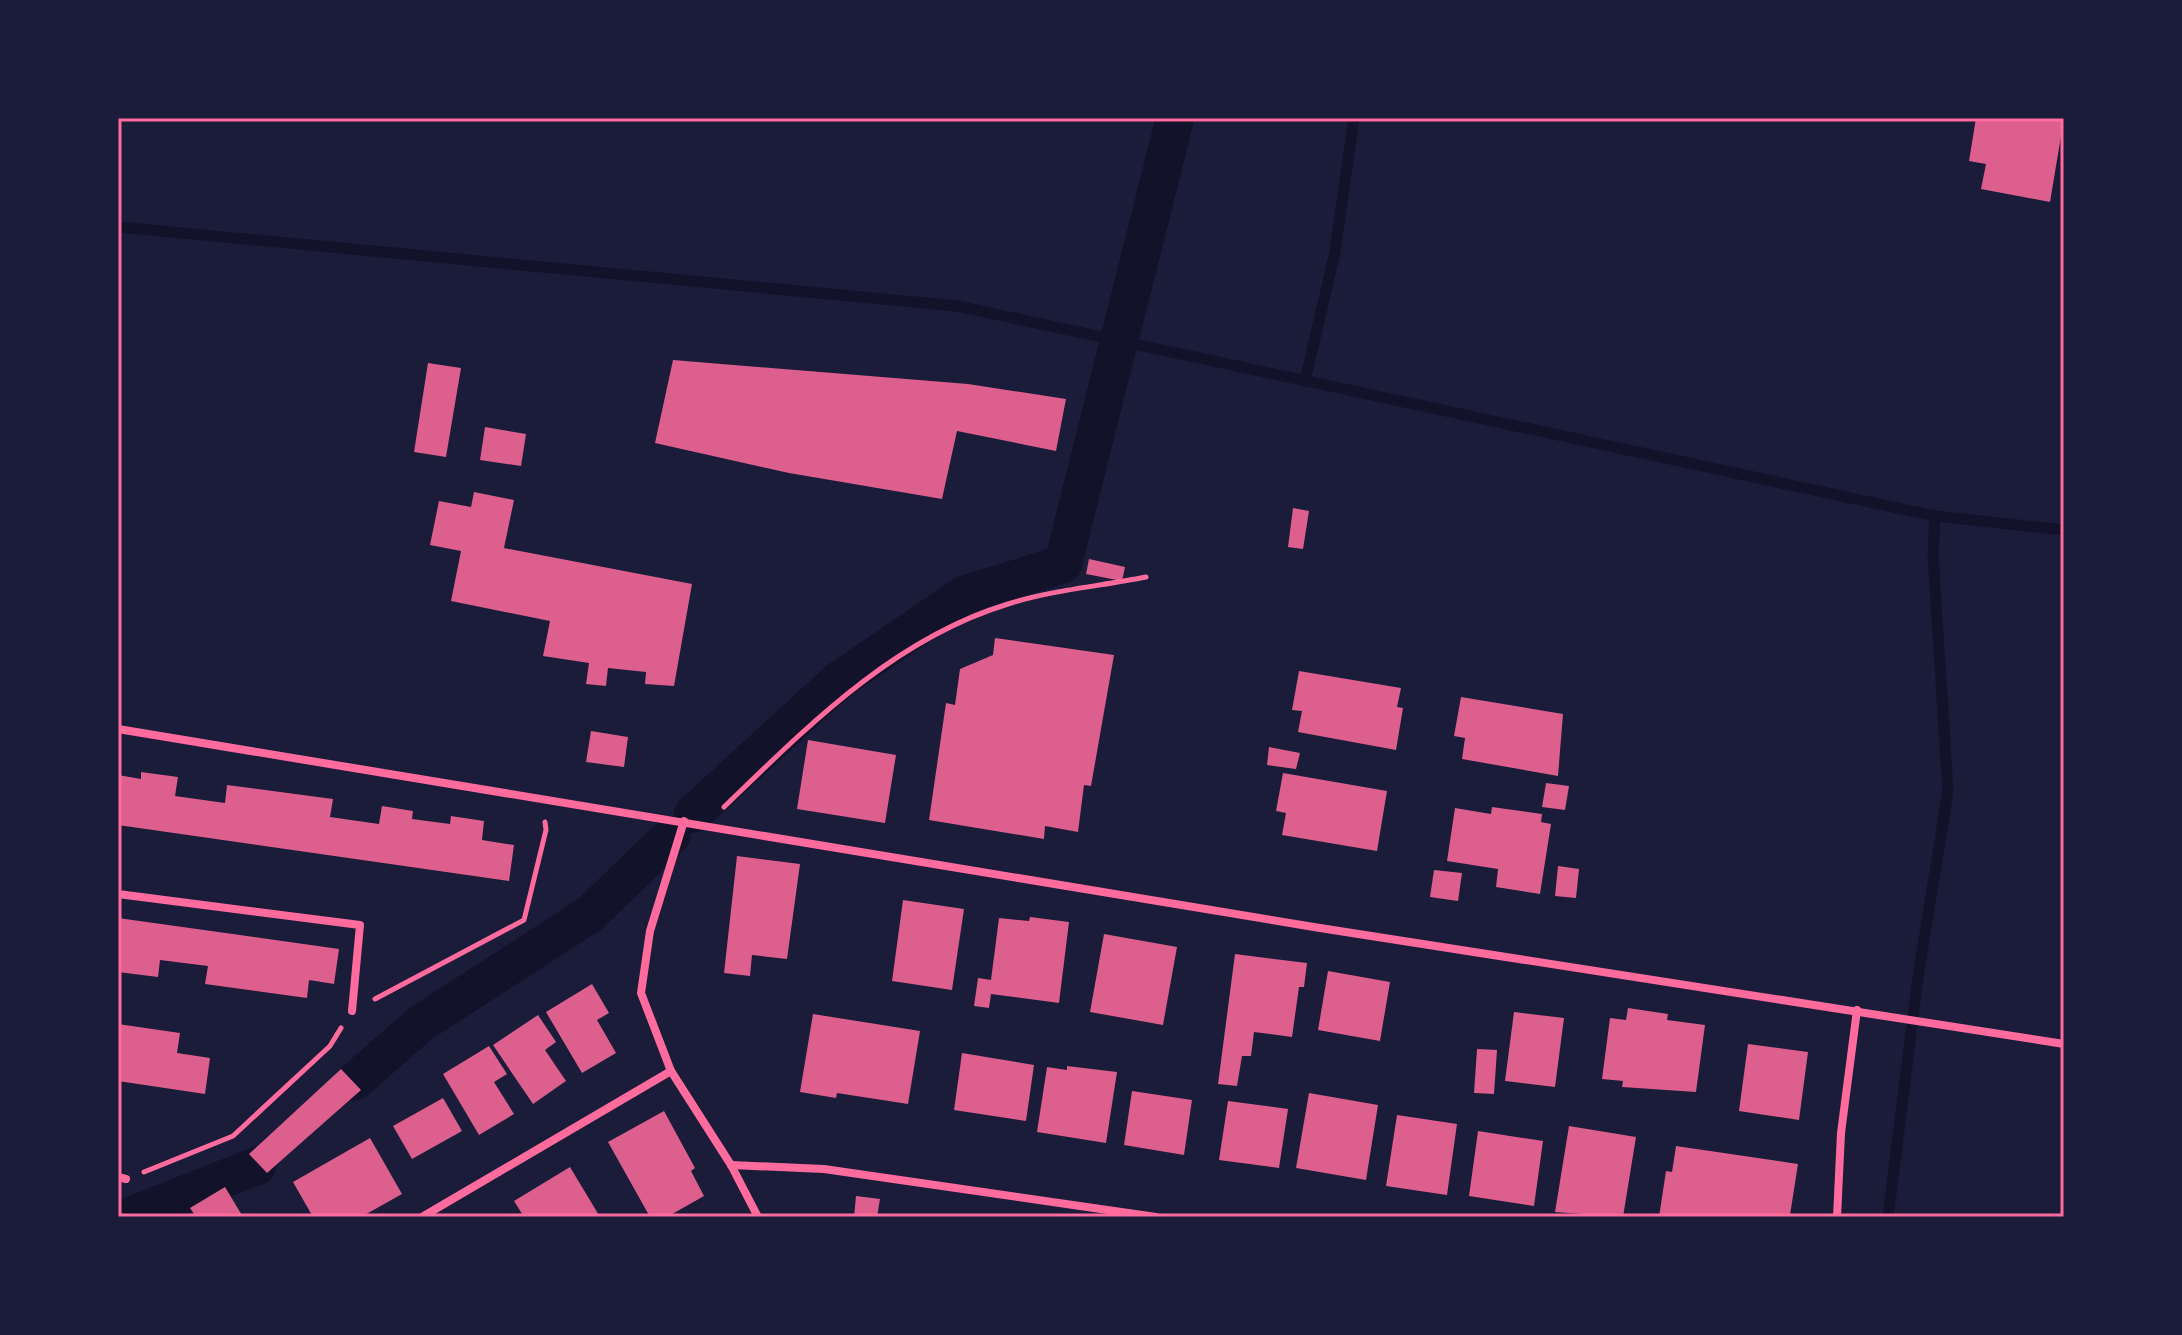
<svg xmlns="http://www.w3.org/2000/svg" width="2182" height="1335" viewBox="0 0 2182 1335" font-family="'Source Sans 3',sans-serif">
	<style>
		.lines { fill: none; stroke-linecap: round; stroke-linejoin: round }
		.stream { stroke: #12122b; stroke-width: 11 }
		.canal { stroke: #12122b; stroke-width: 38 }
		.building { fill: #dd5f8e }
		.path { stroke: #ff6b9d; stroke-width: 5 }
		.minor { stroke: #ff6b9d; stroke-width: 8 }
		.neatline { fill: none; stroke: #ff6b9d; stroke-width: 3 }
	</style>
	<rect width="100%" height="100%" fill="#1b1b3a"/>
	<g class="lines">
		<g class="stream">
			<polyline points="118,227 957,306 1935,516 2064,530"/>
			<polyline points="1305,381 1335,252 1354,118"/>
			<polyline points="1888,1217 1918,977 1948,791 1933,555 1935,516"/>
		</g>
		<g class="canal">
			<polyline points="693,814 838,681 964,595 1063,564 1175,118"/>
			<polyline points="354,1082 420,1024 590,914 672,835"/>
			<polyline points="128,1217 257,1166"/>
		</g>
	</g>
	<g class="building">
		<polygon points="1976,118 2064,118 2050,202 1981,189 1986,164 1969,161"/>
		<polygon points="673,360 968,384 1066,399 1056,451 957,431 942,499 789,473 655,443"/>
		<polygon points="428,363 461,368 446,457 414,452"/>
		<polygon points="485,427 526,434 521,466 480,460"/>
		<polygon points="474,492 514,500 504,548 692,584 674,686 645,684 646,672 608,668 606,686 586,684 589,663 543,656 550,621 451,601 461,551 430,545 439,501 471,507"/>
		<polygon points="1293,508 1309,511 1303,549 1288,547"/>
		<polygon points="1089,559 1125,567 1122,581 1086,574"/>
		<polygon points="995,638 1114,655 1091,786 1084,785 1078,832 1045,826 1044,839 929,820 946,703 955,705 960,669 993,655"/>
		<polygon points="1299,671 1401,688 1397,707 1403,708 1396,750 1298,732 1302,711 1292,710"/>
		<polygon points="1461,697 1563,714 1558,776 1462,759 1465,738 1454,736"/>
		<polygon points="591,731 628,737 624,767 586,762"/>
		<polygon points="808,740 896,755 885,823 797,809"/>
		<polygon points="1269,747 1300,753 1296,769 1267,765"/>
		<polygon points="141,772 178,777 175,796 225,803 227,785 333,799 330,817 379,824 382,806 413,811 412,819 450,824 451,816 484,821 482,840 514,845 509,881 118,825 118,775 141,779"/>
		<polygon points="1283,773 1387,791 1377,851 1282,835 1286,813 1276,811"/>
		<polygon points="1546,783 1569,786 1565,810 1542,807"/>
		<polygon points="1492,807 1542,814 1541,822 1551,824 1540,894 1496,887 1498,869 1447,861 1455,808 1491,814"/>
		<polygon points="737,856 800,864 787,959 752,955 750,976 724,973"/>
		<polygon points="1558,866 1579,869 1576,898 1555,896"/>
		<polygon points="1434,870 1462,873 1458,901 1430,897"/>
		<polygon points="903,900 964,909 952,990 892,981"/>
		<polygon points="1030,917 1069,922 1059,1003 991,994 989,1008 974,1006 978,978 991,980 999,918 1029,921"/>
		<polygon points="118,918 339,949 334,984 309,980 307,998 205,984 208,966 160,960 158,977 118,972"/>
		<polygon points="1104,934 1177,947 1163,1025 1090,1012"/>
		<polygon points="1235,954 1307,963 1304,987 1299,987 1292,1037 1254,1032 1251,1056 1242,1056 1237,1086 1218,1084"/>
		<polygon points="1328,971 1390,982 1380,1041 1318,1030"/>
		<polygon points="592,984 609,1013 597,1020 616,1053 582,1073 546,1012"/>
		<polygon points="1628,1008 1668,1014 1667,1020 1705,1025 1696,1092 1622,1087 1623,1081 1602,1079 1610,1018 1626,1020"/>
		<polygon points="1514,1012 1564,1018 1555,1087 1505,1081"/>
		<polygon points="813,1014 920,1031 908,1104 837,1093 836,1098 800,1092"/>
		<polygon points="538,1015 556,1042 545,1050 566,1081 533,1104 493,1045"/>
		<polygon points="118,1024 180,1033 177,1053 210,1058 205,1094 118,1081"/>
		<polygon points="1748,1044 1808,1052 1799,1120 1739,1111"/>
		<polygon points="489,1046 507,1074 494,1082 514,1114 479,1135 443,1074"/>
		<polygon points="1477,1049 1497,1050 1494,1094 1474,1093"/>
		<polygon points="962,1053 1034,1065 1026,1121 954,1110"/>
		<polygon points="1067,1066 1117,1072 1106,1143 1037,1132 1047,1067 1067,1070"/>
		<polygon points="341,1069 361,1090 267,1173 249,1154"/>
		<polygon points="1132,1091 1192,1100 1184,1155 1124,1145"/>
		<polygon points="1309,1093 1378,1105 1366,1180 1296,1168"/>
		<polygon points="443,1098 462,1131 412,1159 393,1126"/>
		<polygon points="1228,1101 1288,1109 1279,1168 1219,1160"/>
		<polygon points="664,1111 695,1168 691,1171 704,1196 667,1217 650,1217 608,1142"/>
		<polygon points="1397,1115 1457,1124 1447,1195 1386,1186"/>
		<polygon points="1569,1126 1636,1137 1623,1217 1555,1212"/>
		<polygon points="1478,1131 1543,1141 1534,1206 1469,1196"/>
		<polygon points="370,1138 402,1194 361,1217 313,1217 293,1182"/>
		<polygon points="1676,1146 1798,1164 1790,1215 1659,1217 1666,1171 1672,1172"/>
		<polygon points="570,1167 600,1217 524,1217 514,1201"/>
		<polygon points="225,1187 243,1217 196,1217 190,1208"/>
		<polygon points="856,1196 880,1199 877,1217 854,1217"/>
	</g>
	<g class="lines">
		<g class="path">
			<path d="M724,807C808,726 893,639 1008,604C1052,590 1101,586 1146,577"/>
			<polyline points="375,999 524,920 546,830 545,822"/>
			<polyline points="144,1172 233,1136 330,1046 341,1028"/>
		</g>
		<g class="minor">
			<polyline points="118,729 1320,928 2064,1044"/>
			<polyline points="684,821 650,931 641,993 671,1071 731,1165 758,1217"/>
			<polyline points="118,894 360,925 352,1011"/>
			<polyline points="731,1165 824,1169 1156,1217"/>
			<polyline points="118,1177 126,1179"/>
			<polyline points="422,1217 671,1071"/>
			<polyline points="1837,1217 1841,1133 1857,1010"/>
		</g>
	</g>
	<rect width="2182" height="1335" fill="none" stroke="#1b1b3a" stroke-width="240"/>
	<rect x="120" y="120" width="1942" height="1095" class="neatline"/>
</svg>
